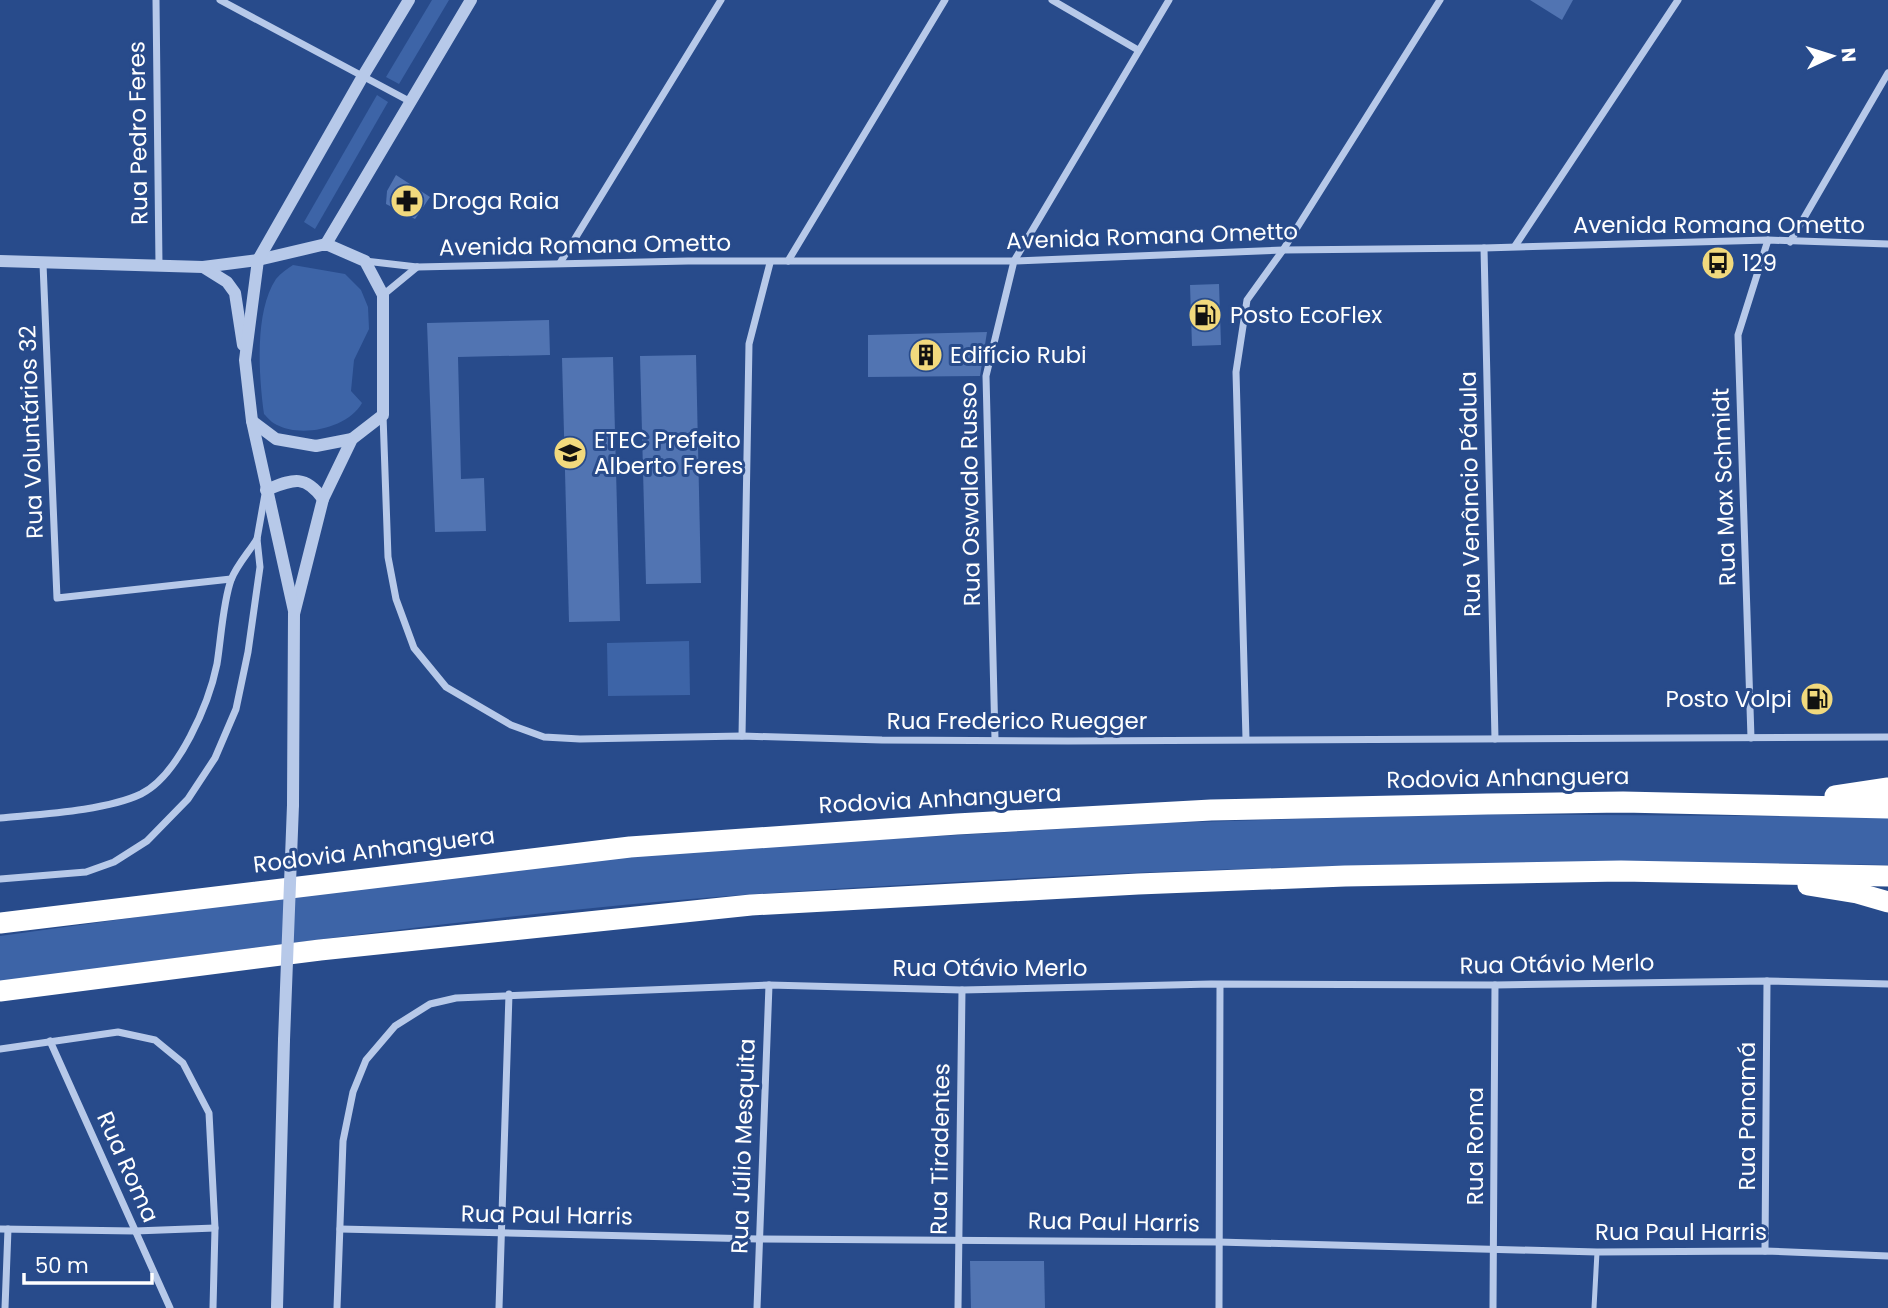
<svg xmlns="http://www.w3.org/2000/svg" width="1888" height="1308" viewBox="0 0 1888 1308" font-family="Poppins,sans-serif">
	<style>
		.green { fill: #3d64a7 }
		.building { fill: #5174b2 }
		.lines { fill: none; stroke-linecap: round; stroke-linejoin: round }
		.service { stroke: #b7c9e9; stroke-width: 5 }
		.minor { stroke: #b7c9e9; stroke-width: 7 }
		.tertiary { stroke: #b7c9e9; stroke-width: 12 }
		.motorway { stroke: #fff; stroke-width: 21 }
		.tertiary-bridge { stroke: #b7c9e9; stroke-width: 12 }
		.labels { text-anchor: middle; stroke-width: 6; stroke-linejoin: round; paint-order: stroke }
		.street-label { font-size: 23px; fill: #fff; stroke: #284b8b }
		.poi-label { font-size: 23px; fill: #fff; stroke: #284b8b; text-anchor: start }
	</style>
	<rect width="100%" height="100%" fill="#284b8b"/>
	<g class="green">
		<polygon points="432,0 449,0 399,84 386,77"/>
		<polygon points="377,95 388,102 315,229 304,222"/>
		<path d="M293,265L345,274L361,290L368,307L369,329L354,360L351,391L362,403C348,428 302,438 277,425C272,423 268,418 264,414C259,376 254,312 276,279C281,273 287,269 293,265Z"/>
		<polygon points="689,641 690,695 608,696 607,643"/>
		<path d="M1469,814L1888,817V865C1571,859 1254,864 937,883C832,889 728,895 623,905C415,925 207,954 0,982V936L174,912L620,857L768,846L1164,823Z"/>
	</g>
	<g class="building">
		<polygon points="1530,0 1573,0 1562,20"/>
		<polygon points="396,175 430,197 415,219 386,204 387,191"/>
		<polygon points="1219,284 1221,345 1192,346 1190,285"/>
		<polygon points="549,320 550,355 458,357 461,479 484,478 486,531 435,532 427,323"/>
		<polygon points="987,332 980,376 868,377 868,335"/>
		<polygon points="696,355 701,583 646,584 640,356"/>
		<polygon points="613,357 620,621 569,622 562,358"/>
		<polygon points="970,1261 1044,1261 1045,1308 971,1308"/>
	</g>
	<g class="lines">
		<polyline class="service" points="1594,1308 1597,1252"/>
		<g class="minor">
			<polyline points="156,0 159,265"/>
			<polyline points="220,0 411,102"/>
			<polyline points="1052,0 1138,50"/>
			<polyline points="1790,242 1888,73"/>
			<polyline points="1515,246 1678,0"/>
			<polyline points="1484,248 1495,739"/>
			<polyline points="365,261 417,267 688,261 1014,261 1283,250 1484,248 1768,240 1888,244"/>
			<polyline points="788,261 945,0"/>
			<polyline points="560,263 721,0"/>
			<polyline points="43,264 57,598 231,579"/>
			<polyline points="383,295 417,267"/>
			<polyline points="383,415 388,557 396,599 414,648 446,687 511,725 544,737 580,739 742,736 882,740 1068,741 1888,737"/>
			<polyline points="742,736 749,344 770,263"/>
			<polyline points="1751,738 1738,335 1768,240"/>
			<polyline points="995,739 986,376 1014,261 1169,0"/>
			<polyline points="1246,739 1236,372 1247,300 1283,250 1440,0"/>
			<path d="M0,818C41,814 105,811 141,794C179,775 209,703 217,664C221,639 223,602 231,580C236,566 249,552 257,539"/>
			<polyline points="0,879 86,872 114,862 147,841 188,799 215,758 236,709 248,652 260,567 257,539 265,494"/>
			<polyline points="50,1041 170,1308"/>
			<polyline points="0,1049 118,1032 155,1040 183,1063 209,1113 215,1228 213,1308"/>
			<polyline points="0,1229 135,1231 215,1228"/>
			<polyline points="340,1229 758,1239 1218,1242 1597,1252 1765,1251 1888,1256"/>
			<polyline points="1765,1251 1767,981"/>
			<polyline points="5,1308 8,1229"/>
			<polyline points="337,1308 343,1141 353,1092 366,1060 395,1026 430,1004 456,998 769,985 962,990 1211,984 1495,985 1767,981 1888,984"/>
			<polyline points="499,1308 509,994"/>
			<polyline points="757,1308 769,985"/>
			<polyline points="958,1308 962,990"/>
			<polyline points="1219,1308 1220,985"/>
			<polyline points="1493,1308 1495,985"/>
		</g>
		<g class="tertiary">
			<polyline points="326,244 471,0"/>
			<polyline points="0,261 203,267 258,260 326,244 365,261 383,295 383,415 352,439 323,499 294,614 293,805"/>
			<polyline points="203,267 227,282 235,293 243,345"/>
			<polyline points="252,421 276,439 316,446 352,439"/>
			<path d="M266,490C292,480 304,473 323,499"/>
			<polyline points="294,611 252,421 245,360 258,260 363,76 409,0"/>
			<polyline points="277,1308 284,1040"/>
		</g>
		<g class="motorway">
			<polyline points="1835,796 1888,788"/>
			<polyline points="1808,885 1857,893 1888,902"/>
			<polyline points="0,923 630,847 957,824 1211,810 1487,804 1623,802 1888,808"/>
			<polyline points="0,991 320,950 751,905 1138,884 1345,876 1621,871 1888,876"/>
		</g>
		<polyline class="tertiary-bridge" points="284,1040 293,805"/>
	</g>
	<defs>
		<symbol id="pharmacy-disc" viewBox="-11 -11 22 22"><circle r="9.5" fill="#f1d97d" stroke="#284b8b"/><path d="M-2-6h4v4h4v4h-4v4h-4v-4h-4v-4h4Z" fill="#111"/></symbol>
		<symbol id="bus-disc" viewBox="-11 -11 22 22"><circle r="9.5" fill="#f1d97d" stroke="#284b8b"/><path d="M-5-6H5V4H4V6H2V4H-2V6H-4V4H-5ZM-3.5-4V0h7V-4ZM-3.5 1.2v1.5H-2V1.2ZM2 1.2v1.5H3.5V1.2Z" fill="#111"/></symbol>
		<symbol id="fuel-disc" viewBox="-11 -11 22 22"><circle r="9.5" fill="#f1d97d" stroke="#284b8b"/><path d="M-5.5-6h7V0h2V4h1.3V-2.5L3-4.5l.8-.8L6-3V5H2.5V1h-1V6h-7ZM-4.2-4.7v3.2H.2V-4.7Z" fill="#111"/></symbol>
		<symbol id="building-disc" viewBox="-11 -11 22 22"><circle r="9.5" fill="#f1d97d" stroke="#284b8b"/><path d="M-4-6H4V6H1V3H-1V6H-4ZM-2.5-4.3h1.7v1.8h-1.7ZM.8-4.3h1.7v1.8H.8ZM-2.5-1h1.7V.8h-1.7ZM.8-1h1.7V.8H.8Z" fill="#111"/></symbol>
		<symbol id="university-disc" viewBox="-11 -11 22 22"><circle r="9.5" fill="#f1d97d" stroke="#284b8b"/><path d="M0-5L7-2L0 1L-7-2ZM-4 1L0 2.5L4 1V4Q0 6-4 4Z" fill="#111"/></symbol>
	</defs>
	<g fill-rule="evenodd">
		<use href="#pharmacy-disc" x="388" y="182" width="38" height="38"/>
		<use href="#bus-disc" x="1699" y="244" width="38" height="38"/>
		<use href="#fuel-disc" x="1186" y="296" width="38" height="38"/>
		<use href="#building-disc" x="907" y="336" width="38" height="38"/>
		<use href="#university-disc" x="551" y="434" width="38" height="38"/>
		<use href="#fuel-disc" x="1798" y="680" width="38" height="38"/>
	</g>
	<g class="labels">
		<g class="street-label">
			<text transform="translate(138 133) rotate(-91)" y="8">Rua Pedro Feres</text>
			<text x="1719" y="233">Avenida Romana Ometto</text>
			<text transform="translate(1152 236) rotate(-2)" y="8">Avenida Romana Ometto</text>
			<text transform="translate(585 245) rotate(-1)" y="8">Avenida Romana Ometto</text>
			<text transform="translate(31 432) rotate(-92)" y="8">Rua Voluntários 32</text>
			<text transform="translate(1724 487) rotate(-92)" y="8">Rua Max Schmidt</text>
			<text transform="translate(970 494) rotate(-91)" y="8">Rua Oswaldo Russo</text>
			<text transform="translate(1470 494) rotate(-91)" y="8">Rua Venâncio Pádula</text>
			<text x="1017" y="729">Rua Frederico Ruegger</text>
			<text transform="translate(1508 778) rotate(-1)" y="8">Rodovia Anhanguera</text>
			<text transform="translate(940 799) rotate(-3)" y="8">Rodovia Anhanguera</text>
			<text transform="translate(374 850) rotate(-7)" y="8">Rodovia Anhanguera</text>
			<text transform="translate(1557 964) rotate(-1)" y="8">Rua Otávio Merlo</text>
			<text x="990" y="976">Rua Otávio Merlo</text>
			<text transform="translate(1747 1116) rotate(-90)" y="8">Rua Panamá</text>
			<text transform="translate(743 1146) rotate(-88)" y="8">Rua Júlio Mesquita</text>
			<text transform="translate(1475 1146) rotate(-90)" y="8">Rua Roma</text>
			<text transform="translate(940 1149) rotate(-89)" y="8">Rua Tiradentes</text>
			<text transform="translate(128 1167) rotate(66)" y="8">Rua Roma</text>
			<text transform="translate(547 1215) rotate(1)" y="8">Rua Paul Harris</text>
			<text transform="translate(1114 1222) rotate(1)" y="8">Rua Paul Harris</text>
			<text x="1681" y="1240">Rua Paul Harris</text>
		</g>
		<g class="poi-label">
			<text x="432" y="209">Droga Raia</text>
			<text x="1742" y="271">129</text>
			<text x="1230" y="323">Posto EcoFlex</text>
			<text x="950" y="363">Edifício Rubi</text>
			<text x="594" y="448">ETEC Prefeito<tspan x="594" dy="26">Alberto Feres</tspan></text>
			<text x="1792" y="707" text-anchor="end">Posto Volpi</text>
		</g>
	</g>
	<g transform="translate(1832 56) rotate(86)" stroke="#284b8b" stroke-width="5" paint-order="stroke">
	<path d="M0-5L12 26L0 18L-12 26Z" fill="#ffffff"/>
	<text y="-10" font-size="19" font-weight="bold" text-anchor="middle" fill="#ffffff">N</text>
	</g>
	<path d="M24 1273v10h128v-10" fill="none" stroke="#ffffff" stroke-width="3.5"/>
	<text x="35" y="1273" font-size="21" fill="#ffffff" stroke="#284b8b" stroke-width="5" paint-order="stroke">50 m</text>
</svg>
